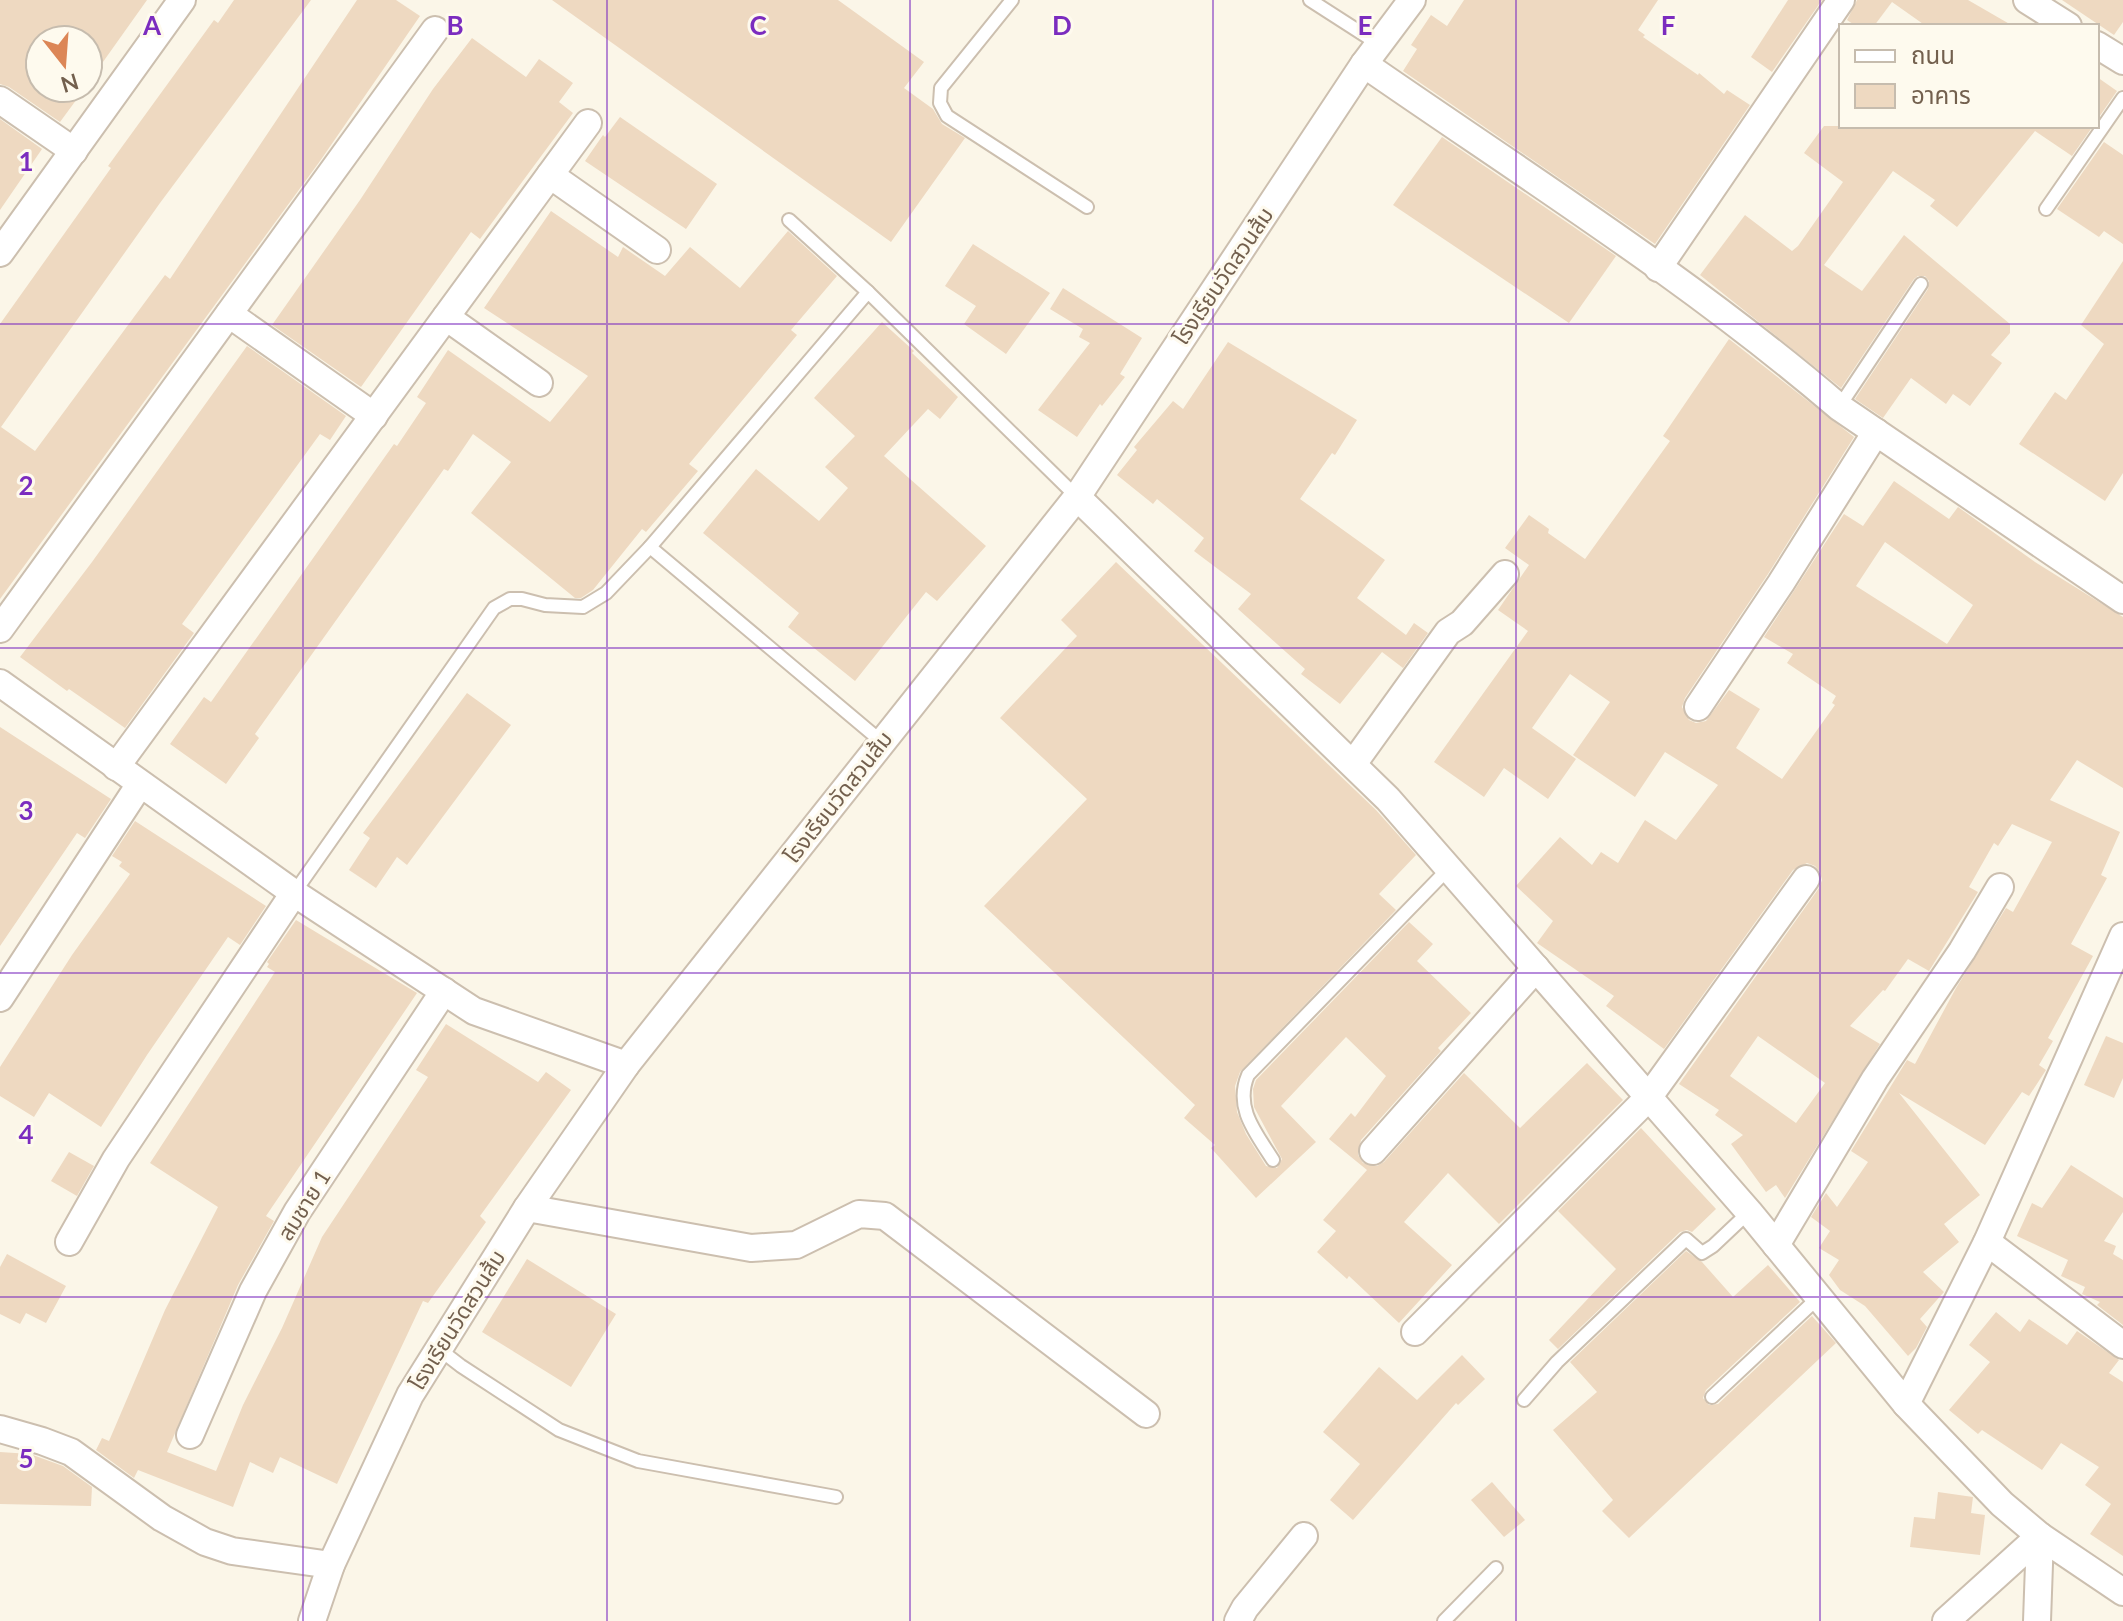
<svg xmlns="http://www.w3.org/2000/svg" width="2123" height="1621" viewBox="0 0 2123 1621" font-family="Lato,'Noto Sans Thai',sans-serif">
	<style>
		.building { fill: #eed9c1; fill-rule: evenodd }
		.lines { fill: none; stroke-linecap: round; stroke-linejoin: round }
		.lane-casing { stroke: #ccbfaf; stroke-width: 16 }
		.street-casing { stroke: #ccbfaf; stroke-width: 30 }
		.lane { stroke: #fff; stroke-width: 12 }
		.street { stroke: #fff; stroke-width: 26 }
		.grid { fill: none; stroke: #7b2cbf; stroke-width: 2; stroke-opacity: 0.55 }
		.labels { text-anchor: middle; stroke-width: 6; stroke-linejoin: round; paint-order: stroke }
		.street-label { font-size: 22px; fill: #73604e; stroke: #fefaee }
		.grid-label { font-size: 26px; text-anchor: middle; font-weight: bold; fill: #7b2cbf; stroke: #fefaee; stroke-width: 6; stroke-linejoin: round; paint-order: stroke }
	</style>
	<rect width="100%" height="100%" fill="#fbf6e8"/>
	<g class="building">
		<polygon points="0,0 147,0 88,83 88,40 40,40 40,88 85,88 60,122 9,87 0,84"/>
		<polygon points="234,0 311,0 160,203 1,427 35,451 165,275 170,279 357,0 396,0 420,16 320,161 0,599 0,324 111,168 108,166 214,20 218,23"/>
		<polygon points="552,0 838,0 924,62 904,88 933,109 942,124 965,138 891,242"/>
		<polygon points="1464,0 1658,0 1638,30 1645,35 1643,37 1698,75 1699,73 1724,94 1727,90 1750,105 1655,244 1403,71 1417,49 1411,45 1431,15 1447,26"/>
		<polygon points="1788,0 1822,0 1772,72 1751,57"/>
		<polygon points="1857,0 1968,0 2013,26 1926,26 1892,2 1874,26 1856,26 1847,20"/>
		<polygon points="2062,0 2123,0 2123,22 2114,35"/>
		<polygon points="472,38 526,77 539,59 573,83 559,102 573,113 480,239 471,232 361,387 272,325 360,200 433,89"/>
		<polygon points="2097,77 2117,91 2097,120"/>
		<polygon points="620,117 717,184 686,229 585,161 603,135 605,137"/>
		<polygon points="0,119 42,149 0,210"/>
		<polygon points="1824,126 2093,126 2072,156 2035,131 1957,227 1930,206 1935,200 1893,171 1824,265 1862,291 1904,235 2010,324 2010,333 1991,355 2002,363 1970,406 1953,394 1946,404 1911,378 1883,418 1855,399 1928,289 1929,281 1925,276 1918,276 1914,279 1841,388 1700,275 1745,215 1792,251 1798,246 1843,182 1804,153"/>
		<polygon points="1442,137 1616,256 1569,323 1393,205"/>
		<polygon points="2104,142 2123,155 2123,244 2104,231 2099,237 2057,209"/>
		<polygon points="551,211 618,257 623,247 665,276 690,247 740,288 788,231 837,276 791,330 797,335 689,464 698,471 646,532 642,529 593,590 581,598 575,598 471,513 511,462 473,434 448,471 444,469 255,734 259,738 226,784 170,744 204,697 211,702 394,444 397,446 426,403 417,397 448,350 550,422 588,376 484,308"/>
		<polygon points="973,244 1050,293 1006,354 964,324 976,306 945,286"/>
		<polygon points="2123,261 2123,473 2105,501 2019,444 2055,392 2066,400 2104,344 2081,325"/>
		<polygon points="1063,288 1142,338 1120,374 1125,377 1102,406 1100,404 1077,437 1038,410 1090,343 1079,337 1083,329 1050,309"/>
		<polygon points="882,322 914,351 912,353 958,397 940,419 928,409 884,456 986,546 937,601 926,592 855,681 788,627 799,613 703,533 756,469 819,521 848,488 825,467 855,436 814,398"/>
		<path d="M1729,339L1854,437L1768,574L1685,698L1682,707L1689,720L1696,723L1706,721L1729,690L1760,709L1736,748L1782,779L1835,705L1832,703L1836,696L1787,663L1793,654L1764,637L1844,514L1863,526L1894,481L1949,519L1958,507L2035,562L2123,617V788L2077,760L2050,800L2120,832L2101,875L2107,878L2071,944L2093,956L2048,1038L2053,1041L2039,1065L2046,1070L2029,1096L2022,1092L1985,1145L1899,1093L1980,1195L1944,1224L1959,1242L1923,1272L1944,1292L1920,1319L1927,1327L1916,1348L1908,1356L1865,1306L1840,1290L1829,1275L1839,1260L1819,1248L1830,1231L1811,1217L1826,1193L1837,1207L1868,1162L1851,1151L1907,1060L1915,1064L1956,988L2006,908L2013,912L2052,842L2012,824L1998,846L1994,843L1969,887L1978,892L1929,971L1908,959L1885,991L1883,990L1850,1026L1880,1044L1785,1198L1776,1185L1766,1192L1731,1144L1743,1135L1715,1115L1719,1110L1679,1084L1819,888L1822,880L1820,872L1815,866L1807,863L1793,870L1664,1049L1606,1006L1614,996L1537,943L1553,921L1516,886L1560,837L1592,865L1601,852L1618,863L1645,820L1676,840L1718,785L1665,752L1635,797L1573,755L1610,702L1570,674L1532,728L1576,759L1548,799L1504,768L1484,797L1434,762L1528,631L1498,610L1529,565L1505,548L1529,515L1549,529L1548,533L1585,559L1670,441L1663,436ZM1885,542L1973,605L1947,644L1856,586ZM1758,1036L1825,1083L1796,1123L1730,1076Z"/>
		<polygon points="1228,342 1357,420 1335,455 1332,453 1300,499 1385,560 1357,598 1406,635 1414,623 1428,633 1403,668 1382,652 1340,704 1301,674 1305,669 1238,609 1251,594 1194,551 1204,538 1157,499 1153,504 1117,475 1137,450 1134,447 1173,401 1183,409"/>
		<polygon points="247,346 346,416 330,440 320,434 182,624 194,633 125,728 69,689 67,691 20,657 92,562"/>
		<polygon points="1116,562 1376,810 1416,855 1379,894 1396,910 1240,1072 1235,1086 1237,1112 1246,1134 1266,1166 1277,1168 1282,1159 1254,1107 1253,1089 1256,1080 1409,922 1433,944 1417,961 1471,1013 1438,1048 1441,1051 1361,1140 1358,1155 1363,1163 1377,1166 1384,1162 1464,1073 1520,1128 1587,1063 1623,1100 1499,1224 1448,1173 1404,1222 1452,1265 1399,1323 1349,1276 1347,1279 1317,1252 1336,1231 1323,1220 1367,1170 1329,1139 1351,1113 1355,1117 1386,1076 1346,1037 1281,1106 1316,1142 1256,1198 1211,1148 1215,1145 1184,1118 1195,1105 984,906 1087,799 1000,718 1077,636 1061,620"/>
		<polygon points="467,693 511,725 407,865 397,857 376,888 349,870 370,838 363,833"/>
		<polygon points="0,727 111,799 85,838 77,833 0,946"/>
		<polygon points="135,821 266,906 240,945 228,937 147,1055 101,1127 49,1093 34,1117 0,1096 0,1067 72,955 130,874 119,866 122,862 112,856"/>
		<polygon points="296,920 417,993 266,1216 274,1221 238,1285 167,1452 216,1471 243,1405 282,1328 322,1237 428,1077 416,1070 446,1024 538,1082 546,1072 571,1090 480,1216 486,1222 428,1303 423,1301 337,1484 280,1457 273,1473 250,1462 233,1507 138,1470 134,1478 96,1450 102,1438 109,1441 165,1310 218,1207 150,1163 275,972 267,967 269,964 267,962"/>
		<polygon points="2106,1036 2123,1043 2123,1078 2114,1098 2084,1085"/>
		<polygon points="1641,1128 1716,1209 1692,1232 1687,1230 1680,1232 1558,1349 1549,1340 1616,1269 1558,1211"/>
		<polygon points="69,1152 94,1166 77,1196 51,1181"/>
		<polygon points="2071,1165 2123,1198 2123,1212 2104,1241 2116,1246 2113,1254 2123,1260 2123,1325 2097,1305 2100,1302 2082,1294 2085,1287 2061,1276 2068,1260 2017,1236 2032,1203 2042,1208"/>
		<polygon points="1686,1251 1702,1262 1733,1297 1768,1265 1800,1302 1706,1390 1703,1398 1709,1405 1718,1404 1812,1316 1836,1343 1629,1538 1602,1511 1613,1500 1553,1430 1597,1392 1570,1362"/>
		<polygon points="7,1254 66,1286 46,1323 26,1313 20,1324 0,1314 0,1267"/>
		<polygon points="527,1259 616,1314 571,1387 482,1332"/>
		<polygon points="1996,1312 2020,1332 2029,1319 2067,1345 2077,1331 2119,1360 2109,1373 2123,1382 2123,1556 2090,1534 2111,1504 2085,1485 2099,1467 2061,1443 2042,1470 1982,1430 1978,1434 1949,1410 1990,1362 1969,1345"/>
		<polygon points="1462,1355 1485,1379 1458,1405 1456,1403 1353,1520 1330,1500 1360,1464 1323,1432 1379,1367 1417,1400"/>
		<polygon points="0,1452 30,1454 63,1466 92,1487 91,1506 0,1504"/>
		<polygon points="1492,1482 1525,1520 1504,1537 1471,1500"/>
		<polygon points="1938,1492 1973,1497 1971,1513 1985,1515 1980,1555 1910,1547 1914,1517 1935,1519"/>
	</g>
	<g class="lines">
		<defs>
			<g id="lane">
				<polyline points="1012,0 941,88 940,103 947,116 1087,207"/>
				<polyline points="1310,0 1380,45"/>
				<polyline points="2046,209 2123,98"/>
				<polyline points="789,220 868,292"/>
				<polyline points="1839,407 1921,284"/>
				<polyline points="650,547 882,742"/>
				<polyline points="294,893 494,608 510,599 522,599 545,605 583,607 606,593 650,547 868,292 1077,497"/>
				<path d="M1273,1160C1256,1133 1234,1108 1248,1075L1449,868"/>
				<polyline points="439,1349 461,1366 559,1430 638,1461 836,1497"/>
				<polyline points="1712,1397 1820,1296"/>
				<polyline points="1524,1400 1557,1362 1686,1239 1702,1253 1713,1246 1749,1212"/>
				<polyline points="1444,1621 1496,1568"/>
			</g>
			<g id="street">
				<polyline points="2027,0 2068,26"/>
				<polyline points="2097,45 2123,61"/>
				<path d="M1364,64C1524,175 1691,280 1839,407L2123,600"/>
				<polyline points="0,100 74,151"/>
				<polyline points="550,175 657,250"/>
				<polyline points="0,253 182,0"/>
				<polyline points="1658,268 1841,0"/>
				<polyline points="229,314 374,416"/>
				<polyline points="446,317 539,383"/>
				<polyline points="1077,497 1388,799 1749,1212 1906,1404 1987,1242 2123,936"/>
				<polyline points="0,629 435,30"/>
				<polyline points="0,683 294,893 474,1011 626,1065"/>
				<polyline points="1698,707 1781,583 1876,432"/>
				<polyline points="1353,764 1448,632 1462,623 1505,574"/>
				<polyline points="116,767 588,123"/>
				<polyline points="0,998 140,784"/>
				<polyline points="1373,1151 1536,968"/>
				<polyline points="527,1208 751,1248 796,1245 859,1214 885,1216 1146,1414"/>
				<polyline points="69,1242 116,1159 294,893"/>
				<polyline points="1987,1242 2123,1345"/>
				<polyline points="1776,1245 1875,1079 1962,951 2000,887"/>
				<polyline points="1415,1332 1648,1098 1806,879"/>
				<polyline points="1906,1404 2002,1504 2040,1536 2037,1621"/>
				<polyline points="0,1429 42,1441 71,1452 162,1518 205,1542 232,1551 331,1565"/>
				<polyline points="190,1435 253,1291 297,1212 444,991"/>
				<polyline points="312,1621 331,1565 410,1395 527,1208 626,1065 1077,497 1364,64 1412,0"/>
				<polyline points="1238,1621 1245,1608 1304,1536"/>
				<polyline points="1946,1621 2040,1536 2123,1592"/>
			</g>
		</defs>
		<use href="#lane" class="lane-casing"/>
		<use href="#street" class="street-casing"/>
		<use href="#lane" class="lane"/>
		<use href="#street" class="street"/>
	</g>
	<path class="grid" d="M303,0V1621M607,0V1621M910,0V1621M1213,0V1621M1516,0V1621M1820,0V1621M0,324H2123M0,648H2123M0,973H2123M0,1297H2123"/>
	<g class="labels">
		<g class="street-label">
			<text transform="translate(1223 276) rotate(-56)" y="8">โรงเรียนวัดสวนส้ม</text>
			<text transform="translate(838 797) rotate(-52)" y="8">โรงเรียนวัดสวนส้ม</text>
			<text transform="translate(304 1205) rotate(-58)" y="8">สมชาย 1</text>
			<text transform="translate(457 1320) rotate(-58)" y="8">โรงเรียนวัดสวนส้ม</text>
		</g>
	</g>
	<g class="grid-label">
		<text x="152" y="35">A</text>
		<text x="455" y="35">B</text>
		<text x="758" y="35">C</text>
		<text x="1062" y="35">D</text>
		<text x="1365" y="35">E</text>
		<text x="1668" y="35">F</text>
		<text x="26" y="171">1</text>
		<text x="26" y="495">2</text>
		<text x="26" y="820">3</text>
		<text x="26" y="1144">4</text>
		<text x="26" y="1468">5</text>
	</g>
	<rect x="1839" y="24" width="260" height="104" fill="#fefaee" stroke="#c6bcae" stroke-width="2"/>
	<rect x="1855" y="50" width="40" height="12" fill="#ffffff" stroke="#c6bcae" stroke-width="2"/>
	<text x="1911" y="64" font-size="24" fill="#73604e">ถนน</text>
	<rect x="1855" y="84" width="40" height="24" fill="#eed9c1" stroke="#c6bcae" stroke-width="2"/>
	<text x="1911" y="104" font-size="24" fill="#73604e">อาคาร</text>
	<g transform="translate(64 64) rotate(163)"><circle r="38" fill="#fefaee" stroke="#c6bcae" stroke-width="2"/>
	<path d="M0-6L14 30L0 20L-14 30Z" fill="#dc8656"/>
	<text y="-12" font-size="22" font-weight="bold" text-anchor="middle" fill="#73604e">N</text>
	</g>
</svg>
